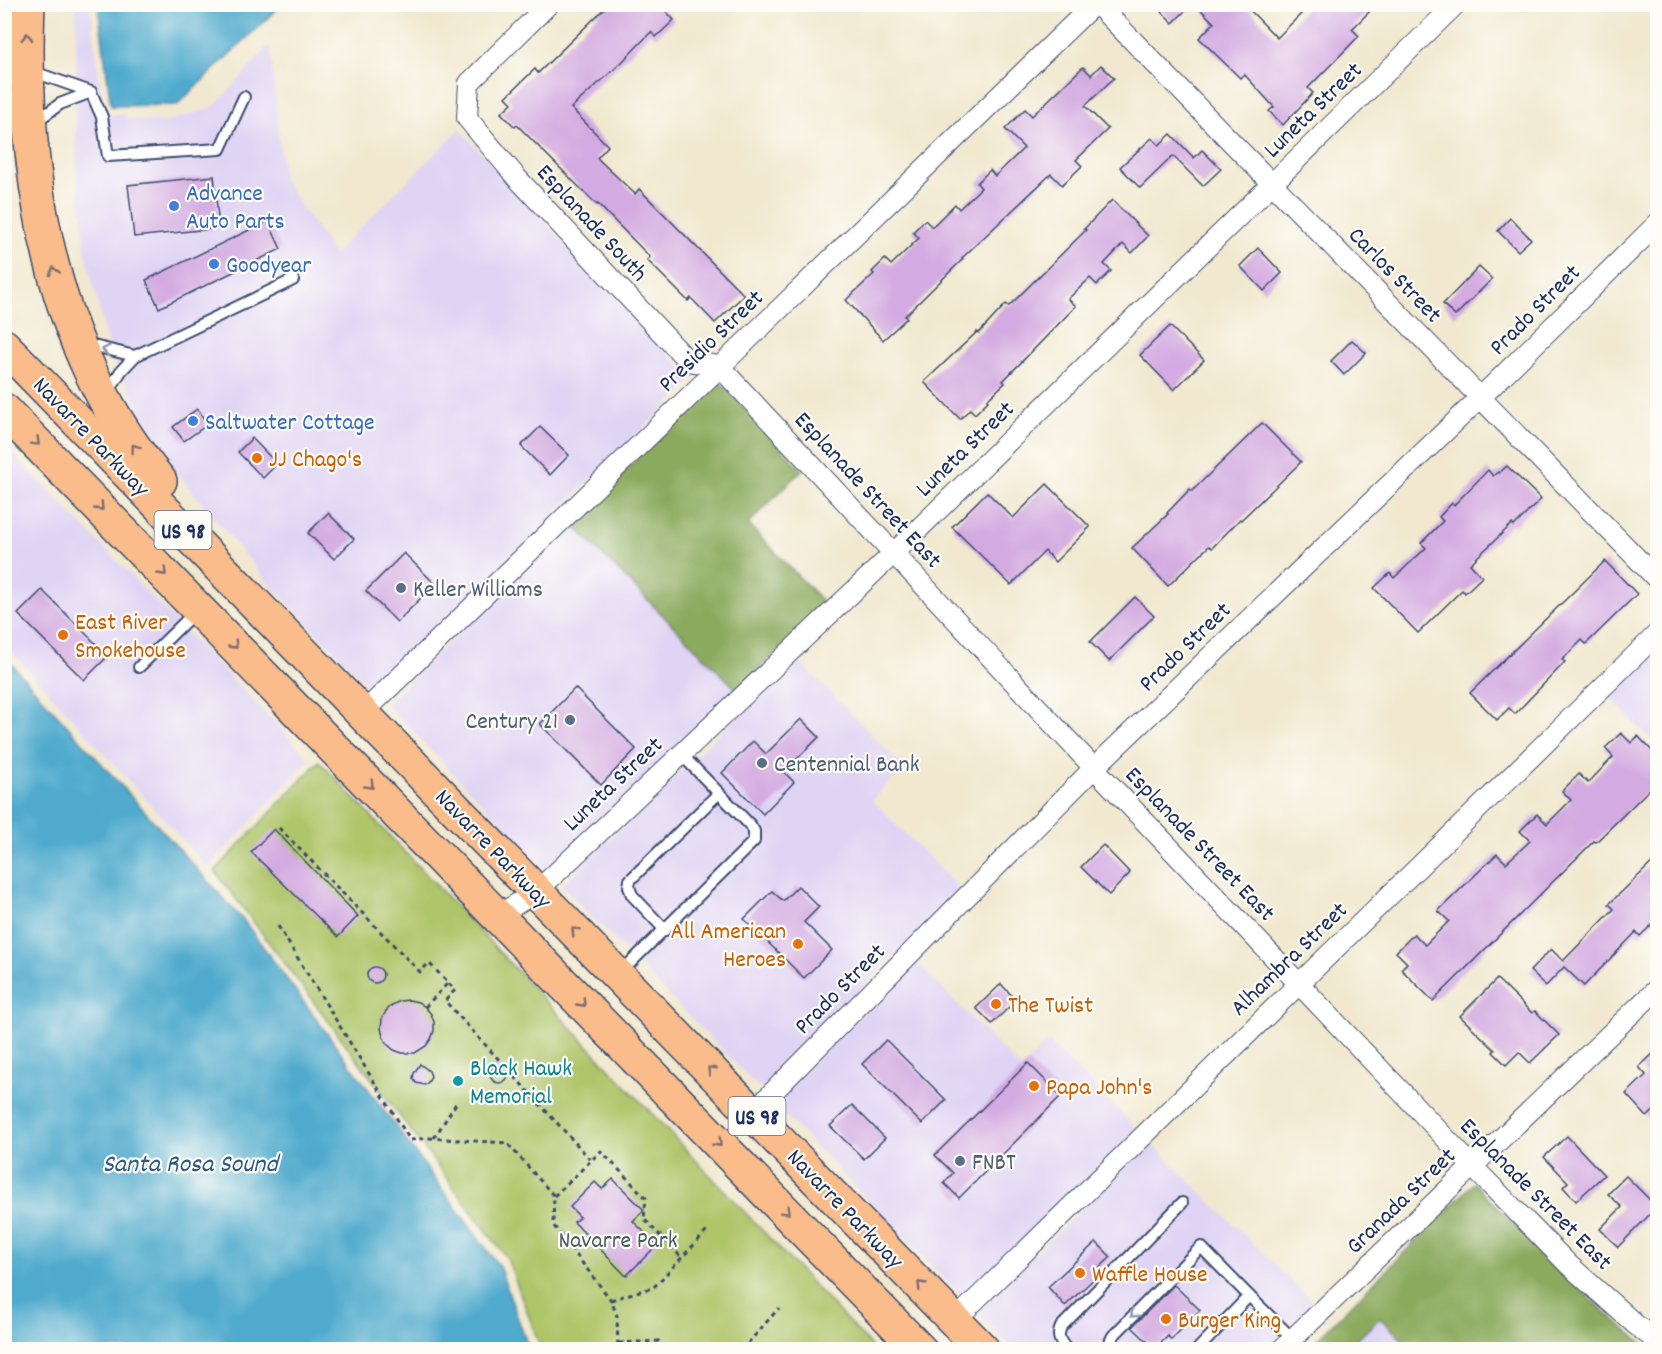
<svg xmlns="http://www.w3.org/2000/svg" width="1662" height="1354" viewBox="0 0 1662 1354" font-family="Dekko,sans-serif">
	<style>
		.built { fill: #e0d4f4 }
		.green { fill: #afc569; stroke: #657a64; stroke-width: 1.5 }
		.forest { fill: #8baa5d; stroke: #536c5e; stroke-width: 1.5 }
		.water { fill: #4faacd; stroke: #356c96; stroke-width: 1.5 }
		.building { fill: #d3aae1 }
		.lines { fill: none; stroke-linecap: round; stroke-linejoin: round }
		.lane-casing { stroke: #3b4b6f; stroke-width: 14 }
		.street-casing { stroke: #3b4b6f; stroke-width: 22 }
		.highway-casing { stroke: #3b4b6f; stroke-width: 36 }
		.path { stroke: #3b4b6f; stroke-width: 3; stroke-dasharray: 4.5 4.5; stroke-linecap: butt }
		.lane { stroke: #fff; stroke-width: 10 }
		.street { stroke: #fff; stroke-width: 20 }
		.highway { stroke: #f9bc8a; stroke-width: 33 }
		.oneway { stroke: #7f6e72 }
		.oneway2 { stroke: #8d97ae }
		.shop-dot { fill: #3f7fe0; stroke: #fdfcf7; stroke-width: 2 }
		.food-dot { fill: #e8710a; stroke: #fdfcf7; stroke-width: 2 }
		.service-dot { fill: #5c6f8a; stroke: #fdfcf7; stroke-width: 2 }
		.culture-dot { fill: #0f9aa8; stroke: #fdfcf7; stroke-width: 2 }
		.labels { text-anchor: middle; stroke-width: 4.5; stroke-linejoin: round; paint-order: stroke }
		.shield { fill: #fdfcf7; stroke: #5f6c8c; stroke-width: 1.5 }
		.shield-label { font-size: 22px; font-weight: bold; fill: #1b2f5e }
		.street-label { font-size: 24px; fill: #1b2f5e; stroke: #fdfcf7 }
		.shop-label { font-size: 24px; fill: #366cbe; stroke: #fdfcf7; text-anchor: start }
		.food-label { font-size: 24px; fill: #c56008; stroke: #fdfcf7; text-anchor: start }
		.service-label { font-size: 24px; fill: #4e5e75; stroke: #fdfcf7; text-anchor: start }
		.culture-label { font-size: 24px; fill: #0d838f; stroke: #fdfcf7; text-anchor: start }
		.park-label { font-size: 24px; fill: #475c61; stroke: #fdfcf7 }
		.water-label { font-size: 26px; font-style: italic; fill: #2d5a85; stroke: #fdfcf7 }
	</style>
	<rect width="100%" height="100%" fill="#fdfcf7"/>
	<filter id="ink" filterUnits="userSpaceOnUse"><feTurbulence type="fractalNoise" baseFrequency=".0167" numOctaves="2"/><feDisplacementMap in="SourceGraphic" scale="12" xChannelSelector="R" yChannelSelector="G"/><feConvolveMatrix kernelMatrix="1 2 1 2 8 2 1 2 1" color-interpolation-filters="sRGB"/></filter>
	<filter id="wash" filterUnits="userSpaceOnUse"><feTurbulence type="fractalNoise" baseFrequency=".008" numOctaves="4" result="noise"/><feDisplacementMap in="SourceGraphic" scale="24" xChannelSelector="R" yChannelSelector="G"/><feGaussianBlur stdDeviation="1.35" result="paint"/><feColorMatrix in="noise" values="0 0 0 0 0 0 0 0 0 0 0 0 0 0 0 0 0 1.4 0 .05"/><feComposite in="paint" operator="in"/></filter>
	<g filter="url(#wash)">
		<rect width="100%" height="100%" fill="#f1e8cf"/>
		<g class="built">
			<polygon points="76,5 90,5 103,109 110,115 125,115 126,119 167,122 214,107 270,45 283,179 334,254 460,129 510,185 681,368 685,370 700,373 373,691 269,584 169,463 111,357 86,255 76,162"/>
			<polygon points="4,445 310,759 208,868 5,644"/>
			<polygon points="571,523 737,690 548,871 386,704"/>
			<polygon points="1657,646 1657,746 1608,695"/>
			<polygon points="797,659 903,767 872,800 960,889 761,1090 561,885"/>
			<polygon points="915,961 1021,1069 1048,1041 1137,1129 964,1299 773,1103"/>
			<polygon points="1150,1142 1315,1304 1268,1350 1013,1349 976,1312"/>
			<polygon points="1380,1318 1412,1349 1347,1350"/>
		</g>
		<polygon class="green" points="319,761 874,1349 541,1349 507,1258 215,871"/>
		<g class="forest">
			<polygon points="4,154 9,221 5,226 4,226"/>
			<polygon points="718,380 802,470 748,524 826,605 737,690 571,523"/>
			<path d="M1474,1183C1530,1240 1586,1300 1650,1349H1412L1380,1318L1347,1349H1307Z"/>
		</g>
		<g class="water">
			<polygon points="98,5 98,4 281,5 177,105 111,106"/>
			<polygon points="5,657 244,921 499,1266 529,1349 5,1349"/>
		</g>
		<g id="blocks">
			<g class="building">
				<polygon points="609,4 659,4 674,20 656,37 651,32 621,63 571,108 608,146 597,158 635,194 639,189 744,295 715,323 691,298 688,301 647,260 650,257 598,204 597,205 517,125 515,127 501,113 512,103 506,97 535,69 538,73"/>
				<polygon points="1154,4 1192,4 1173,23"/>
				<polygon points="1195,4 1244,4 1277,38 1311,4 1377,4 1352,29 1359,36 1308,88 1313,93 1283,125 1269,111 1274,107 1244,74 1240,78 1199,38 1214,23"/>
				<polygon points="1101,65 1114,78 1085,106 1108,129 1076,160 1082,166 1062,185 1051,174 962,258 963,259 905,316 907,318 883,340 846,300 874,274 872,272 885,259 891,265 919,238 913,232 925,220 932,227 955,204 959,209 981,188 977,183 990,170 995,176 1024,148 1005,129 1025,109 1032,116 1083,67 1091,75"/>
				<polygon points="1171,134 1194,158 1202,150 1221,169 1203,186 1173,156 1140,188 1120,167 1152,138 1159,145"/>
				<polygon points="214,176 219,228 134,237 128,185"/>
				<polygon points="1112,200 1148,236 1132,253 1123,244 1104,264 1111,271 1097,285 1090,278 1068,299 1076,306 1003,381 1005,383 987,400 988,401 975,414 970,409 960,419 924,382 977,332 979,333 1006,304 1009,306 1086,230 1084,229"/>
				<polygon points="1510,218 1531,239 1518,251 1498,231"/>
				<polygon points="268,221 281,249 159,308 146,280"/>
				<polygon points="1258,248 1282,273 1264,291 1240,266"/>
				<polygon points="1479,267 1492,279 1455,316 1443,304"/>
				<polygon points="1170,326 1204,360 1174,390 1140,355"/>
				<polygon points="1352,340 1366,353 1344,375 1331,361"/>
				<polygon points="197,409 208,424 184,441 173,427"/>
				<polygon points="1262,423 1301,462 1241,520 1240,519 1212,548 1209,546 1168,586 1132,548 1168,514 1167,513 1190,489 1192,491"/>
				<polygon points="540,427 569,455 550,475 521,446"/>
				<polygon points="252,438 277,464 263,478 238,452"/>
				<polygon points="1507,466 1541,499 1514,526 1512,524 1470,564 1482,577 1465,593 1462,590 1418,633 1374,588 1390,573 1394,578 1426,548 1421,543 1443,521 1439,517 1452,503 1454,505 1488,470 1493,476 1498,472 1499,473"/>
				<polygon points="1047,484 1090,527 1055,562 1045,551 1011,585 952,527 987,492 1013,518"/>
				<polygon points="328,513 354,539 334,559 308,533"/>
				<polygon points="404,553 435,584 397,622 366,591"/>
				<polygon points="1605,561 1637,594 1586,644 1582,640 1562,660 1565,662 1515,714 1509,708 1497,720 1470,693"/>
				<polygon points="42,590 108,656 84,680 18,614"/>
				<polygon points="1135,597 1154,616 1109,661 1090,642"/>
				<polygon points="575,688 636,749 601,785 540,724"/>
				<polygon points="801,719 819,737 784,772 794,782 763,814 722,773 753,741 766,754"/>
				<polygon points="1621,733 1631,743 1638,736 1658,757 1658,781 1596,842 1594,841 1433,1001 1401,969 1407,963 1396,952 1414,934 1425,945 1449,921 1438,911 1497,854 1506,863 1530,841 1520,831 1537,814 1547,824 1571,800 1562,791 1579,774 1588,783 1613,757 1605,748"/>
				<polygon points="274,829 358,916 338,937 251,852"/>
				<polygon points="1103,845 1130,873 1109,895 1081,867"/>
				<polygon points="1658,857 1658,919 1640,936 1636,932 1584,986 1564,967 1546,986 1530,971 1551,949 1563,961 1614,909 1609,904"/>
				<polygon points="798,886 819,907 804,922 832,950 804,978 744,919 772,891 783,901"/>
				<circle cx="375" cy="975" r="8"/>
				<polygon points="1497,979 1532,1013 1535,1011 1559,1035 1530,1063 1519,1052 1506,1065 1493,1052 1495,1050 1460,1016"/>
				<polygon points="1001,984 1016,1000 992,1024 976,1008"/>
				<polygon points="409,1000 418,1002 425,1007 431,1014 434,1022 434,1031 431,1039 426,1046 415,1053 402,1053 394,1050 387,1044 383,1037 381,1028 382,1019 386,1011 392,1005 400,1001"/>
				<polygon points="886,1040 946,1100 922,1124 862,1064"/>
				<polygon points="1658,1049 1658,1107 1647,1117 1626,1094 1646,1075 1639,1067"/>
				<polygon points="1028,1063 1061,1096 959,1198 944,1183 953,1173 935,1155"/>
				<polygon points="420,1064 429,1071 431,1076 429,1081 425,1085 416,1083 413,1078 414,1073"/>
				<circle cx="499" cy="1074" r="9"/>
				<polygon points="852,1105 885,1138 864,1159 830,1126"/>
				<polygon points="1567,1136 1604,1175 1576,1201 1563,1187 1568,1182 1544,1157"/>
				<polygon points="1626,1176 1657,1207 1618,1247 1600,1229 1622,1207 1608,1194"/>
				<polygon points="613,1179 644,1210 633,1221 657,1245 626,1276 574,1222 580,1217 570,1207 595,1182 602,1189"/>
				<polygon points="1096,1242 1111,1257 1096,1271 1099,1274 1065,1306 1048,1287"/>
				<polygon points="1174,1285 1200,1310 1171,1340 1168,1336 1155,1349 1132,1327"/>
			</g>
		</g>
	</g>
	<g filter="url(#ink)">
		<use href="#blocks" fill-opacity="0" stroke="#3b4b6f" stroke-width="1.5"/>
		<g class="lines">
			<defs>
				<g id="lane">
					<polyline points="31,71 91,92 60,104 35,122"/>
					<polyline points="91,92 102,117 108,156 220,149 244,97"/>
					<polyline points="85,344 135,356"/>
					<polyline points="108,392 121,371 135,356 293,280"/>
					<polyline points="139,667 196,611"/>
					<polyline points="665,930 632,895 629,887 630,880 719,793"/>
					<polyline points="620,973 754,841 754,831 751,826 681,754"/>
					<path d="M1067,1350C1061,1343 1056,1337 1061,1327L1182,1203"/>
					<polyline points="1106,1350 1113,1336 1201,1247 1249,1296"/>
					<polyline points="1197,1350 1249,1296 1293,1339"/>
				</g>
				<g id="street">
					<polyline points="549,4 469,83 467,118 517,178 688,361 719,366 1094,768 1472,1166 1569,1265 1636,1325 1658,1342"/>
					<polyline points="1097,4 1658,580"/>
					<polyline points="363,713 1094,4"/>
					<polyline points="497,916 536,892 894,553 1456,4"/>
					<polyline points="753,1112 1094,768 1481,397 1658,223"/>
					<polyline points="955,1320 1658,633"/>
					<polyline points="1281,1350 1658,988"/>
				</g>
				<g id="highway">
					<path d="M28,4C21,173 49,347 160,481"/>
					<polyline points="4,346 983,1350"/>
					<polyline points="4,410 920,1350"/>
				</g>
			</defs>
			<use href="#lane" class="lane-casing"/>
			<use href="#street" class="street-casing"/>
			<use href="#highway" class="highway-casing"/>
			<g class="path">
				<polyline points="279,828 420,972 429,963 455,990 445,1001 591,1160"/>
				<polyline points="278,926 410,1140 429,1138 507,1143 554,1196 553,1225 611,1300 617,1316 618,1350"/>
				<polyline points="425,1007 448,983"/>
				<polyline points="434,1138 457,1102"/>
				<polyline points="554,1196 601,1151 646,1198 644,1219 682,1258"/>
				<polyline points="611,1300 636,1292 653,1288 707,1231"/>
				<polyline points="619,1343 659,1341 669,1350"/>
				<polyline points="742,1350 779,1308"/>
			</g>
			<use href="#lane" class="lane"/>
			<use href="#street" class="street"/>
			<use href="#highway" class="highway"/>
		</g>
		<defs><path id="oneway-chevron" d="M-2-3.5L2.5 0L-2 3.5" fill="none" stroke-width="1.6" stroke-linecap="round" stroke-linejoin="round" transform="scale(1.5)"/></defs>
		<g class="oneway">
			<use href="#oneway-chevron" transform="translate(27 37) rotate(-89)"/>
			<use href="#oneway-chevron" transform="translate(54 271) rotate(-105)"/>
			<use href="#oneway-chevron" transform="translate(36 442) rotate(45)"/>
			<use href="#oneway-chevron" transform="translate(135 448) rotate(-125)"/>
			<use href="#oneway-chevron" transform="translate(100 507) rotate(46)"/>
			<use href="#oneway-chevron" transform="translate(163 572) rotate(46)"/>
			<use href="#oneway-chevron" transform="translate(234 645) rotate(46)"/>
			<use href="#oneway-chevron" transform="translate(370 785) rotate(46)"/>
			<use href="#oneway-chevron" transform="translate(575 931) rotate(-135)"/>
			<use href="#oneway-chevron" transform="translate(582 1003) rotate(46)"/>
			<use href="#oneway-chevron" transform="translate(711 1070) rotate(-135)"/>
			<use href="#oneway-chevron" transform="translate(718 1143) rotate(46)"/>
			<use href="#oneway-chevron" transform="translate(786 1211) rotate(45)"/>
			<use href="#oneway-chevron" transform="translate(921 1285) rotate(-134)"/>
		</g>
		<g class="oneway2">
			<use href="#oneway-chevron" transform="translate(106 350) rotate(-169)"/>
			<use href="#oneway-chevron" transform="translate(1134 1314) rotate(135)"/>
		</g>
	</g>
	<g class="shop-dot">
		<circle cx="174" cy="206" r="6"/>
		<circle cx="214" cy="264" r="6"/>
		<circle cx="193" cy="421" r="6"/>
	</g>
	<g class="food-dot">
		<circle cx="257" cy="458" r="6"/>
		<circle cx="63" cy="635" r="6"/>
		<circle cx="798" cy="944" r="6"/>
		<circle cx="996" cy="1004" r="6"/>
		<circle cx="1034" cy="1086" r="6"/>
		<circle cx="1080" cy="1273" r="6"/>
		<circle cx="1166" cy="1319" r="6"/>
	</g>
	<g class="service-dot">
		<circle cx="401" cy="588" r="6"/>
		<circle cx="570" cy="720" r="6"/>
		<circle cx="762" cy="763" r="6"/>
		<circle cx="960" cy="1161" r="6"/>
	</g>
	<circle class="culture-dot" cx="458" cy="1081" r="6"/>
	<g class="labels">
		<g class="shield">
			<rect x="154.5" y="511" width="57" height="38" rx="4.5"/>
			<rect x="728.5" y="1097" width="57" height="38" rx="4.5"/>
		</g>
		<g class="shield-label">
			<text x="183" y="538">US 98</text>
			<text x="757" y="1124">US 98</text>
		</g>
		<g class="street-label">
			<text transform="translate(1312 109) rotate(-44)" y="8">Luneta Street</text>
			<text transform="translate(593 222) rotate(47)" y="8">Esplanade South</text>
			<text transform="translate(1396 274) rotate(46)" y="8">Carlos Street</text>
			<text transform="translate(1534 309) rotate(-45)" y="8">Prado Street</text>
			<text transform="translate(710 340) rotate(-44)" y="8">Presidio Street</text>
			<text transform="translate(92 436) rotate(46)" y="8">Navarre Parkway</text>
			<text transform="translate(964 448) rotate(-44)" y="8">Luneta Street</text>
			<text transform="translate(869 489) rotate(47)" y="8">Esplanade Street East</text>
			<text transform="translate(1184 646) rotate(-44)" y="8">Prado Street</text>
			<text transform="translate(612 783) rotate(-43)" y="8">Luneta Street</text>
			<text transform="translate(1201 843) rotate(46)" y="8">Esplanade Street East</text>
			<text transform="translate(494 848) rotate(46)" y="8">Navarre Parkway</text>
			<text transform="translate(1288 958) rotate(-44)" y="8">Alhambra Street</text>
			<text transform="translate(839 988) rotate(-45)" y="8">Prado Street</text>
			<text transform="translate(1537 1193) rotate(45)" y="8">Esplanade Street East</text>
			<text transform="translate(1400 1200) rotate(-44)" y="8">Granada Street</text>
			<text transform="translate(846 1208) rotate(46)" y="8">Navarre Parkway</text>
		</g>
		<g class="shop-label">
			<text x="186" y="200">Advance<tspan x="186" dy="28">Auto Parts</tspan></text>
			<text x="226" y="272">Goodyear</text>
			<text x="205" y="429">Saltwater Cottage</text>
		</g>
		<g class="food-label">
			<text x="269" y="466">JJ Chago's</text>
			<text x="75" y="629">East River<tspan x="75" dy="28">Smokehouse</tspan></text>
			<text x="786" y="938" text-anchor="end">All American<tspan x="786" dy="28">Heroes</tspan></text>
			<text x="1008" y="1012">The Twist</text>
			<text x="1046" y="1094">Papa John's</text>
			<text x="1092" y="1281">Waffle House</text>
			<text x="1178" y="1327">Burger King</text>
		</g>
		<g class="service-label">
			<text x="413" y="596">Keller Williams</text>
			<text x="558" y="728" text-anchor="end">Century 21</text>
			<text x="774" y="771">Centennial Bank</text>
			<text x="972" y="1169">FNBT</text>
		</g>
		<g class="culture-label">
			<text x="470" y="1075">Black Hawk<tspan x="470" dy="28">Memorial</tspan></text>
		</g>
		<g class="park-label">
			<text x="618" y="1247">Navarre Park</text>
		</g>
		<g class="water-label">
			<text x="190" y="1171">Santa Rosa Sound</text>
		</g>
	</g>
	<rect width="1662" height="1354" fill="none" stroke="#fdfcf7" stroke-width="24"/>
</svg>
